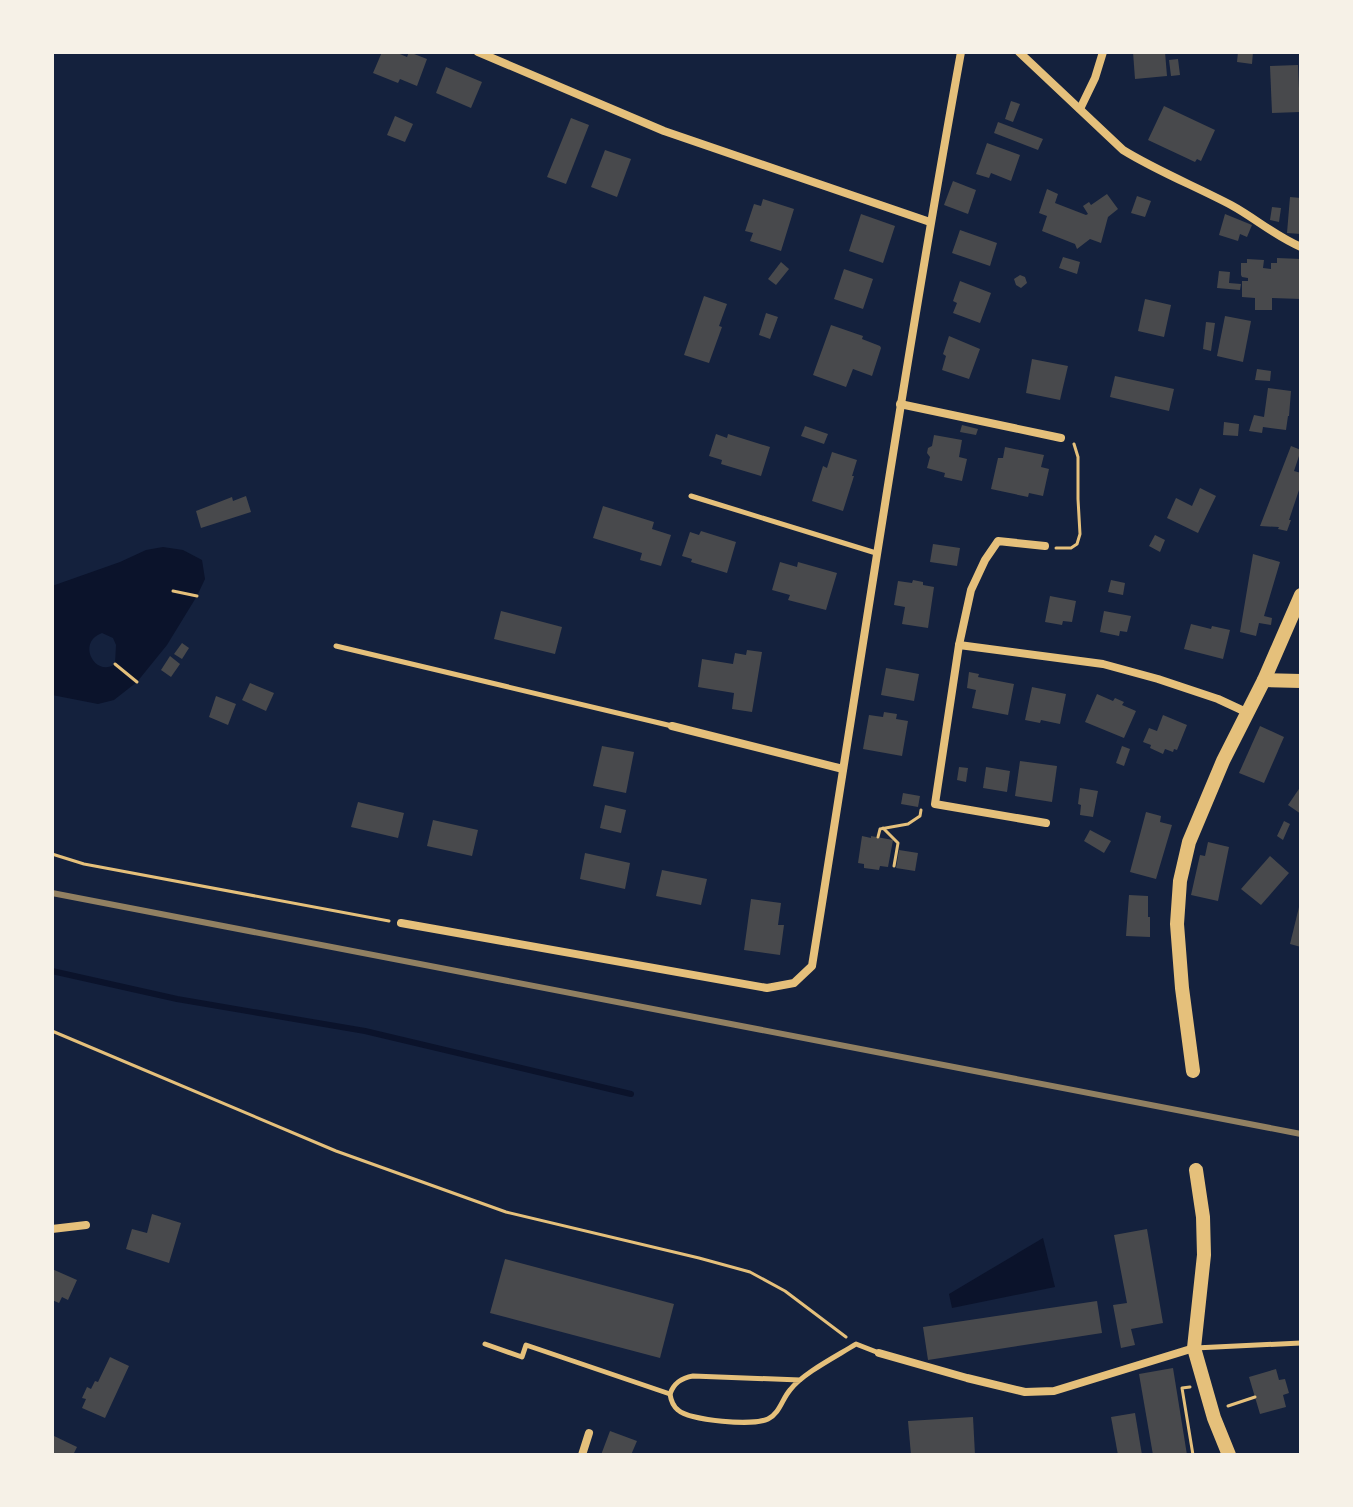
<svg xmlns="http://www.w3.org/2000/svg" width="1353" height="1507" viewBox="0 0 1353 1507" font-family="'PT Sans',sans-serif">
	<style>
		.water { fill: #0b132b; fill-rule: evenodd }
		.lines { fill: none; stroke-linecap: round; stroke-linejoin: round }
		.stream { stroke: #0b132b; stroke-width: 6 }
		.building { fill: #48494c }
		.path { stroke: #e5c07b; stroke-width: 3 }
		.service { stroke: #e5c07b; stroke-width: 5 }
		.minor { stroke: #e5c07b; stroke-width: 8 }
		.tertiary { stroke: #e5c07b; stroke-width: 14 }
		.rail { stroke: #918062; stroke-width: 6 }
	</style>
	<rect width="100%" height="100%" fill="#14213d"/>
	<g class="water">
		<path d="M163,547L183,550L202,560L205,579L197,596L167,645L137,682L114,700L98,704L52,695V586L120,562L146,550ZM102,633L113,638L116,645L115,664C95,678 76,642 102,633Z"/>
		<polygon points="1043,1238 1055,1287 952,1308 949,1294"/>
	</g>
	<g class="lines">
		<polyline class="stream" points="52,971 177,999 365,1031 631,1094"/>
	</g>
	<g class="building">
		<polygon points="382,52 395,52 407,57 409,52 427,59 417,86 400,79 398,83 373,73"/>
		<polygon points="1133,52 1165,52 1167,76 1135,79"/>
		<polygon points="1238,52 1253,52 1252,64 1237,62"/>
		<polygon points="1178,59 1180,75 1171,76 1169,60"/>
		<polygon points="1298,65 1300,112 1272,113 1270,66"/>
		<polygon points="446,67 482,82 471,108 436,93"/>
		<polygon points="1011,101 1020,104 1013,122 1005,119"/>
		<polygon points="1164,106 1215,130 1201,161 1197,159 1195,162 1148,140"/>
		<polygon points="395,116 413,124 405,142 387,135"/>
		<polygon points="571,118 589,125 566,184 547,177"/>
		<polygon points="998,122 1043,139 1038,150 994,133"/>
		<polygon points="987,143 1020,155 1011,181 991,173 989,178 976,174"/>
		<polygon points="605,150 631,159 617,197 591,187"/>
		<polygon points="953,181 976,190 968,214 944,205"/>
		<polygon points="1047,189 1058,194 1055,203 1086,215 1088,214 1083,206 1089,202 1091,205 1107,194 1118,209 1108,217 1101,243 1090,239 1077,249 1075,244 1042,231 1047,216 1039,213"/>
		<polygon points="1137,196 1151,201 1145,217 1131,213"/>
		<polygon points="1290,197 1301,198 1301,234 1287,233"/>
		<polygon points="763,199 794,209 781,251 750,241 753,233 745,231 754,204 761,206"/>
		<polygon points="1272,207 1281,208 1279,222 1270,220"/>
		<polygon points="861,214 895,226 883,263 849,251"/>
		<polygon points="1225,214 1252,225 1247,237 1240,234 1238,241 1219,235"/>
		<polygon points="960,230 997,243 990,266 952,253"/>
		<polygon points="1063,257 1080,262 1077,274 1059,268"/>
		<polygon points="1277,258 1301,259 1301,299 1272,298 1272,310 1255,310 1255,298 1242,297 1242,281 1248,281 1248,278 1242,277 1241,275 1241,263 1247,263 1247,259 1264,260 1263,268 1271,269 1271,263 1277,263"/>
		<polygon points="781,262 789,269 776,285 768,279"/>
		<polygon points="844,269 873,279 863,309 834,299"/>
		<polygon points="1219,271 1230,272 1229,283 1241,284 1240,290 1217,288"/>
		<polygon points="1020,275 1025,277 1027,283 1021,288 1016,285 1014,279"/>
		<polygon points="960,281 991,293 980,323 953,313 957,303 953,301"/>
		<polygon points="704,296 727,304 719,326 722,327 709,363 684,355"/>
		<polygon points="1145,299 1171,305 1164,337 1138,331"/>
		<polygon points="766,313 778,317 770,339 759,335"/>
		<polygon points="1225,316 1251,321 1243,362 1217,356"/>
		<polygon points="1206,322 1215,323 1211,351 1203,349"/>
		<polygon points="831,325 863,336 862,339 880,346 881,348 872,376 853,369 846,387 813,375"/>
		<polygon points="949,336 980,349 969,379 942,370 946,356 943,354"/>
		<polygon points="1032,359 1068,366 1060,400 1026,393"/>
		<polygon points="1257,369 1271,371 1270,381 1255,380"/>
		<polygon points="1115,376 1174,389 1169,411 1110,397"/>
		<polygon points="1268,388 1291,391 1289,416 1288,416 1286,430 1263,427 1262,433 1249,431 1254,415 1264,417"/>
		<polygon points="1224,422 1239,424 1238,436 1223,435"/>
		<polygon points="962,425 978,429 976,435 960,432"/>
		<polygon points="805,426 828,434 824,444 801,436"/>
		<polygon points="716,434 727,438 728,434 770,447 761,476 721,464 722,460 709,456"/>
		<polygon points="934,435 962,440 959,457 967,459 962,481 944,477 945,473 927,468 930,457 927,453 928,448 932,446"/>
		<polygon points="1291,446 1301,450 1294,471 1301,473 1301,484 1289,520 1291,520 1287,531 1278,529 1279,527 1260,526"/>
		<polygon points="1005,447 1044,455 1041,467 1049,469 1043,496 1029,493 1028,497 991,489 998,458 1003,458"/>
		<polygon points="832,452 857,460 852,476 854,476 843,511 812,501 823,466 827,468"/>
		<polygon points="1200,488 1216,496 1198,533 1167,518 1176,498 1192,506"/>
		<polygon points="246,496 251,512 201,528 196,511 232,497 233,501"/>
		<polygon points="603,506 654,522 652,529 671,535 661,566 640,560 642,553 593,538"/>
		<polygon points="701,531 736,542 727,573 691,562 692,559 682,556 690,532 699,535"/>
		<polygon points="1155,535 1165,540 1160,552 1149,546"/>
		<polygon points="933,544 960,548 957,566 930,562"/>
		<polygon points="1253,554 1280,562 1264,616 1272,618 1271,625 1259,623 1256,636 1240,632"/>
		<polygon points="780,562 797,567 798,562 837,573 826,610 788,600 790,595 772,590"/>
		<polygon points="913,580 923,582 923,585 934,587 928,628 902,624 905,607 894,605 898,581 912,583"/>
		<polygon points="1111,580 1125,583 1123,595 1108,592"/>
		<polygon points="1050,596 1076,601 1072,622 1063,621 1062,625 1045,622"/>
		<polygon points="501,611 562,627 555,654 494,639"/>
		<polygon points="1104,611 1131,616 1127,632 1120,631 1119,636 1100,632"/>
		<polygon points="1191,624 1211,629 1212,626 1230,630 1223,659 1184,649"/>
		<polygon points="182,643 189,648 182,659 174,654"/>
		<polygon points="747,650 762,652 752,712 732,709 734,693 698,687 702,659 733,664 735,653 746,655"/>
		<polygon points="170,656 180,664 171,677 161,670"/>
		<polygon points="886,668 919,674 914,701 881,695"/>
		<polygon points="969,672 979,674 978,677 1014,684 1008,715 972,708 976,690 967,688"/>
		<polygon points="250,683 274,693 266,711 242,700"/>
		<polygon points="1032,687 1066,694 1060,724 1041,720 1040,723 1025,720"/>
		<polygon points="1097,694 1113,701 1115,698 1124,702 1122,705 1136,711 1124,738 1085,722"/>
		<polygon points="216,696 236,704 228,725 209,717"/>
		<polygon points="884,712 897,714 896,719 908,721 902,756 863,749 869,715 883,717"/>
		<polygon points="1163,715 1187,725 1177,750 1174,749 1173,752 1165,749 1163,754 1150,748 1151,745 1143,742 1149,728 1157,731"/>
		<polygon points="1260,726 1284,737 1264,783 1239,773"/>
		<polygon points="602,746 634,752 626,793 593,786"/>
		<polygon points="1122,746 1130,749 1124,766 1116,763"/>
		<polygon points="1020,761 1057,766 1052,802 1015,796"/>
		<polygon points="959,767 968,768 966,782 957,780"/>
		<polygon points="986,767 1010,771 1007,792 983,788"/>
		<polygon points="1301,786 1301,814 1288,805"/>
		<polygon points="1080,788 1098,791 1093,817 1080,815 1081,805 1078,804"/>
		<polygon points="903,793 920,796 918,807 901,804"/>
		<polygon points="358,802 404,813 398,838 351,827"/>
		<polygon points="605,805 626,810 621,833 600,828"/>
		<polygon points="1146,812 1161,816 1160,822 1172,825 1156,879 1130,872"/>
		<polygon points="433,820 478,830 472,856 427,846"/>
		<polygon points="1284,821 1290,824 1283,840 1277,836"/>
		<polygon points="1090,830 1111,841 1104,853 1084,841"/>
		<polygon points="862,836 871,838 871,836 893,840 888,867 880,866 879,870 864,868 864,864 858,863"/>
		<polygon points="1208,842 1229,847 1218,901 1191,895 1200,855 1205,856"/>
		<polygon points="899,850 918,853 915,871 896,868"/>
		<polygon points="585,853 630,863 625,889 580,879"/>
		<polygon points="1270,856 1289,873 1261,905 1241,889"/>
		<polygon points="662,870 707,879 701,905 656,896"/>
		<polygon points="1129,895 1148,896 1148,917 1150,917 1150,937 1126,936"/>
		<polygon points="751,899 781,903 778,925 784,925 780,955 744,950"/>
		<polygon points="1300,903 1301,903 1301,947 1290,944"/>
		<polygon points="152,1214 181,1223 169,1263 126,1249 132,1229 147,1233"/>
		<polygon points="1147,1229 1163,1323 1131,1329 1135,1345 1121,1348 1113,1305 1127,1303 1114,1235"/>
		<polygon points="505,1259 674,1304 660,1358 490,1313"/>
		<polygon points="52,1269 77,1280 68,1300 62,1297 59,1303 52,1300"/>
		<polygon points="1097,1301 1102,1333 928,1360 923,1327"/>
		<polygon points="110,1357 129,1366 105,1418 82,1408 86,1399 82,1398 87,1387 91,1389 95,1381 98,1382"/>
		<polygon points="1173,1368 1187,1455 1153,1455 1139,1374"/>
		<polygon points="1276,1369 1279,1380 1285,1379 1289,1393 1283,1395 1286,1407 1260,1414 1249,1377"/>
		<polygon points="1135,1413 1142,1455 1118,1455 1111,1417"/>
		<polygon points="973,1417 975,1455 911,1455 908,1421"/>
		<polygon points="610,1431 637,1441 631,1455 601,1455"/>
		<polygon points="52,1435 77,1447 73,1455 52,1455"/>
	</g>
	<g class="lines">
		<g class="path">
			<polyline points="1056,548 1071,548 1077,544 1080,534 1078,499 1078,457 1074,444"/>
			<polyline points="173,591 197,596"/>
			<polyline points="115,664 137,682"/>
			<polyline points="883,828 898,843 894,866"/>
			<polyline points="878,837 880,829 908,824 920,816 921,810"/>
			<polyline points="52,854 84,864 389,921"/>
			<polyline points="52,1031 336,1151 506,1212 699,1258 750,1272 785,1291 846,1337"/>
			<polyline points="1190,1387 1182,1388 1193,1455"/>
			<polyline points="1228,1406 1255,1397"/>
		</g>
		<g class="service">
			<polyline points="691,496 876,553"/>
			<polyline points="336,646 672,726"/>
			<polyline points="485,1344 522,1357 526,1345 670,1394"/>
			<polyline points="1195,1348 1301,1343"/>
			<path d="M800,1380L693,1376C681,1378 674,1383 670,1394C671,1401 673,1406 678,1410C690,1421 754,1426 768,1419C780,1413 782,1399 790,1390C803,1373 837,1356 856,1344L879,1353"/>
		</g>
		<g class="minor">
			<polyline points="478,52 664,131 930,222"/>
			<path d="M1019,52L1123,150C1157,171 1195,186 1231,205C1255,218 1275,236 1301,247"/>
			<polyline points="1080,109 1095,78 1103,52"/>
			<polyline points="900,404 1061,438"/>
			<polyline points="1045,546 998,541 985,560 971,590 959,645 935,804 1046,823"/>
			<polyline points="959,645 1103,664 1158,679 1218,699 1246,712"/>
			<polyline points="672,726 843,769"/>
			<path d="M401,923L767,988L794,983L812,966C861,661 906,356 961,52"/>
			<polyline points="52,1229 86,1225"/>
			<polyline points="879,1353 967,1378 1025,1392 1054,1391 1194,1348"/>
			<polyline points="582,1455 589,1433"/>
		</g>
		<g class="tertiary">
			<polyline points="1264,680 1301,681"/>
			<polyline points="1193,1071 1182,988 1177,924 1180,881 1189,842 1223,761 1264,680 1301,595"/>
			<polyline points="1196,1170 1203,1217 1204,1255 1194,1348 1214,1418 1229,1455"/>
		</g>
		<polyline class="rail" points="52,893 1301,1134"/>
	</g>
	<rect width="1353" height="1507" fill="none" stroke="#f6f1e7" stroke-width="108"/>
</svg>
